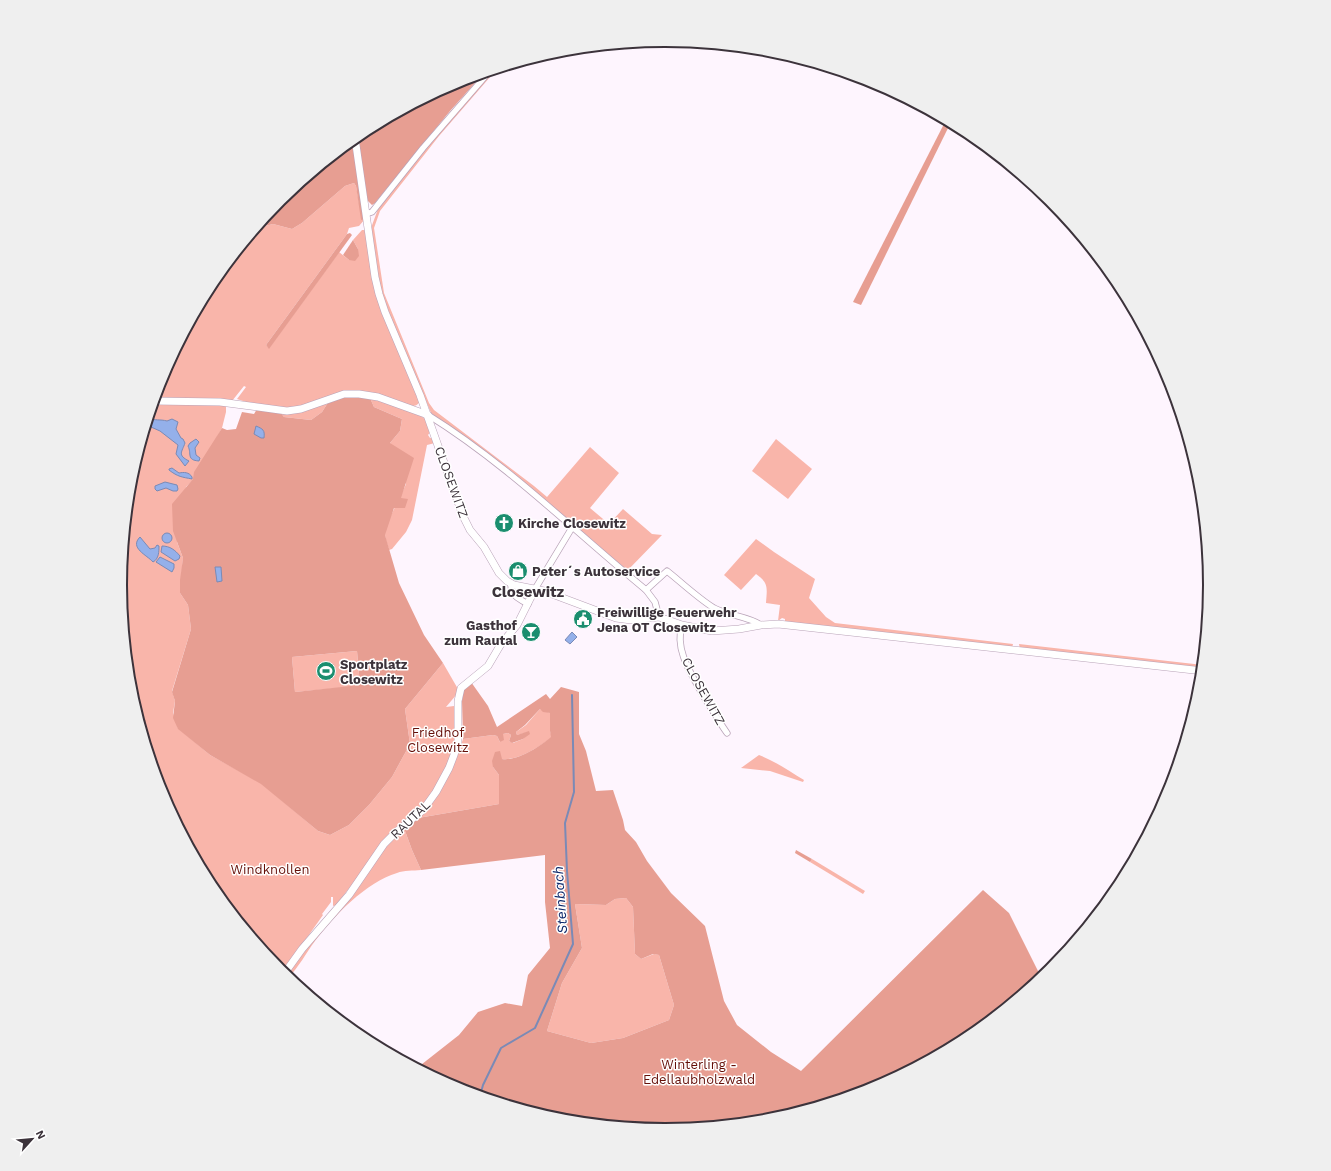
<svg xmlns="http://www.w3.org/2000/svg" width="1331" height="1171" viewBox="0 0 1331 1171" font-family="'Work Sans',sans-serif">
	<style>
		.green { fill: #f9b5aa }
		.forest { fill: #e79e92; fill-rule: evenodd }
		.water { fill: #94b0ea; stroke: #7a8ab6 }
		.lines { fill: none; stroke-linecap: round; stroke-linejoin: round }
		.stream { stroke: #7a8ab6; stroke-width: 2 }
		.minor-casing { stroke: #b9a3b8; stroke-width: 7 }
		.tertiary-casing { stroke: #b9a3b8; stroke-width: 8 }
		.minor { stroke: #fff; stroke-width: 5.5 }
		.tertiary { stroke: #fff; stroke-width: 7 }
		.labels { text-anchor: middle; stroke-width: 3; stroke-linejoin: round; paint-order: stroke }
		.street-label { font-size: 13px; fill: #3c333b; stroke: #fff }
		.poi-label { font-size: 13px; font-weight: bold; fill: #3c333b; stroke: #fff; text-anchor: start }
		.park-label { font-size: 13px; fill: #650f08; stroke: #fff }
		.water-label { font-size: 14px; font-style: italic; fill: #0e296b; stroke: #fff }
		.quarter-label { font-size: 15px; font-weight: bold; fill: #3c333b; stroke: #fff }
		.rim { fill: none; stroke: #3c333b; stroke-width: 2 }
	</style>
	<rect width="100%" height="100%" fill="#fef5fe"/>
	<g class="green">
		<polygon points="497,69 439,136 380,211 374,228 384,293 429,403 434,410 534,486 547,497 590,447 619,473 590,508 609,524 623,509 652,534 662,535 627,571 545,500 431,413 388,311 382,293 378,276 371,228 378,209 425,150 493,71"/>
		<path d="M354,183L356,186L359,203L365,219L359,226L349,228L347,234L266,345L269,348L339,252L349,260L358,249L353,240L362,230H367L373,278L420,401C418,405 416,406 411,406L379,395L312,403L287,408L249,403L237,399L246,387L244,386L232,401L155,398L162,377L212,282L257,228L273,224L292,229L302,223L345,186Z"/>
		<path d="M370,398L420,415L426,420L431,431L428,435L430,438L433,437L435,443L427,445L412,520L406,532L392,549L389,550C388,545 385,539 385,534C387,519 400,499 406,484L390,443L400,431L402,419L374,407Z"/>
		<polygon points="329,401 322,412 311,420 284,417 281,413"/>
		<polygon points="154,402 226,405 226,412 222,428 194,479 186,487 177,542 183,558 180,593 188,605 191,629 172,691 175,701 173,713 178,728 210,755 261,783 318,831 330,835 349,825 369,805 392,777 410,744 405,709 443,663 458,689 457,694 446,707 454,706 456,710 455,742 448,764 433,791 425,804 395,830 336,905 333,906 333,897 331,897 331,902 322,914 323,915 282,973 212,888 161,794 130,692 120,585 131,479"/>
		<polygon points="776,439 812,469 788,499 752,471"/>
		<path d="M756,539L774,552L815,579L809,598L826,617L835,623L1013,644L1012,648L785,622V619L782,618L778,621L780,605L766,603C767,588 769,583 756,574L741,590L724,575Z"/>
		<polygon points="1019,644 1203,665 1203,668 1020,649"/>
		<polygon points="357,651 360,686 295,692 292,657"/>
		<path d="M540,709L550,713V731L552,737C539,747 518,761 502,759L493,767L499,775V804L418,818L457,756L463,739L493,735L497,736L500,742L503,734L508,733L511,735L509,741L513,743L523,739L529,732L517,735L516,732L526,725Z"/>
		<path d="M759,755C775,761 789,771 804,780L803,782L770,771L741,768Z"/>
		<path d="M404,828L412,850L421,870C413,871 404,870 397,873C366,882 334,916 315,941C306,953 299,967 288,978L286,976L386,844Z"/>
		<polygon points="812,859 865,891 863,894 810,862"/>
		<polygon points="626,898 633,907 635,954 641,959 654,954 659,955 674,1005 669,1020 623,1038 591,1043 547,1031 562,983 582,948 575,904 606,905 615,899"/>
	</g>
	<g class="forest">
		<polygon points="483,74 450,111 375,203 372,205 367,200 358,136 363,132 457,81"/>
		<polygon points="946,120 951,122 861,305 853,302"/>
		<polygon points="352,140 365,219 361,220 356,186 354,183 345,186 302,223 292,229 273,224 257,228 280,200"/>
		<polygon points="350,233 352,235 269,349 266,345 347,234"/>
		<polygon points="353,240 358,249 359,256 355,261 349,260 343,255"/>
		<path d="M351,396L370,398L374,407L402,419L400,431L390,443L414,458L401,498L408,499L405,508H394L385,535L399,583L424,635L443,663L405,709L410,744L392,777L369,805L349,825L330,835L318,831L261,784L210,755L178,729L173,718L175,701L172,692L191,629L188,605L180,593V580L183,558L173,531L172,504L193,479L194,472L222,428L227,430L236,429L242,412L254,414L257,409L281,413L284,417L311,420L322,412L329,401ZM357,651L360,685L295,692L292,657Z"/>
		<path d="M471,682L488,706L497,727L546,694L550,699L561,687L579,692V734L586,751L596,791L613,790L623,820L625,830L636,842L647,861L671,893L705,926L724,1001L737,1025L771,1052L801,1071L983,890L1009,913L1042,979L968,1039L874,1090L772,1121L665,1131L559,1120L457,1089L417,1068L459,1035L478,1012L505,1003L522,1006L528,975L550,948L545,902V855L421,870L412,850L404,828L418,818L499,804V775L493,767L492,761L495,752L500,751L502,759C518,761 539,747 551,737L550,731V713L543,712L540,709L525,725L516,732L517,735L529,731L530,734L523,739L512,743L509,741L511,735L508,733L503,734L504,740L500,742L497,736L493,735L463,739L462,701L463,690ZM626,898L633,907L635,954L641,959L653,954L659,955L674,1005L669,1020L623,1038L591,1043L547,1031L562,983L582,948L575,904L606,905L615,899Z"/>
		<polygon points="137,713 146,720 146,725 142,727"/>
		<polygon points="796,850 812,859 810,862 795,853"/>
	</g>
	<g class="water">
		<path d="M149,418C155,421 160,419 167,421L172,419L178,422L176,429L181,438L183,439L185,443C182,452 177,455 189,461L185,466L176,454L178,445L160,431L151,427L150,422H148Z"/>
		<path d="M256,426C263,429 265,430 264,438H261L254,434Z"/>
		<path d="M196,439L199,442L195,448L196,455L200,458L199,461C186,460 192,454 188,446L190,443Z"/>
		<path d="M172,468L179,473C184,472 189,472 192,477V479C182,477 178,477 169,470V469Z"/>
		<polygon points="165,482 177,485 178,489 177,491 173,491 166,488 157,491 155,489 155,486"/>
		<circle cx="167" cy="538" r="5"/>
		<path d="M140,537L150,549L155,548L157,545L159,546C159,551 159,559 153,562C147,555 129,548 140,537Z"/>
		<path d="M162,546C170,546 175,550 180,556L179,559L175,561L161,552Z"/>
		<polygon points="160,557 174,564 174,568 172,572 156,562"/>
		<polygon points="215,567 221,567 222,581 217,582"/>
		<polygon points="572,632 577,637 570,644 565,640"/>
	</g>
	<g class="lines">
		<polyline class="stream" points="480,1096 483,1085 501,1048 535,1028 573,944 567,871 565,823 574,792 572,695"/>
		<defs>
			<g id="minor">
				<polyline points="366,214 372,212 376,207 423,148 489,72"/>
				<path d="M428,415C507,464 574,531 646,590L655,602L659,617"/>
				<path d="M511,584C510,595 519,599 528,604"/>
				<polyline points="535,589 573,526"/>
				<path d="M646,590L667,571C681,582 699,599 714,608C729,616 747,616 761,625"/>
				<path d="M682,625C674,650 692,675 704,697C712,709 719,722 727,733"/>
			</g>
			<g id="tertiary">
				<polyline points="355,138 375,277 379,294 385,312 420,395 463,516 470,530 484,547 499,573 507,581 514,585 544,591 616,618 631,620 659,617 682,625 712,631 739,629 761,625 778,624 1203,671"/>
				<polyline points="154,401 220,402 287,411 301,409 344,394 359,394 378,397 428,415"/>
				<polyline points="284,974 302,949 349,895 384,844 396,832 423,810 436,792 449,768 454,755 458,742 458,701 461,688 488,666 501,644 517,625 535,589"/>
			</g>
		</defs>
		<use href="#minor" class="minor-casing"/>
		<use href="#tertiary" class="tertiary-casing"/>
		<use href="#minor" class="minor"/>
		<use href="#tertiary" class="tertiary"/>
	</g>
	<defs>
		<symbol id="church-disc" viewBox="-11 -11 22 22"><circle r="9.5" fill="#1b8e6f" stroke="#fff"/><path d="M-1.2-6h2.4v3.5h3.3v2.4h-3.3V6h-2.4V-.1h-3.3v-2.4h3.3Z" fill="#fff"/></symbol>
		<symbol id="shop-disc" viewBox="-11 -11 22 22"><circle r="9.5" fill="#1b8e6f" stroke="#fff"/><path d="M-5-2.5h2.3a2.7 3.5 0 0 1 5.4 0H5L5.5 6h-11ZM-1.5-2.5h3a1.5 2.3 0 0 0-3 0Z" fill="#fff"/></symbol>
		<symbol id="civic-disc" viewBox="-11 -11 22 22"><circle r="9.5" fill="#1b8e6f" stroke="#fff"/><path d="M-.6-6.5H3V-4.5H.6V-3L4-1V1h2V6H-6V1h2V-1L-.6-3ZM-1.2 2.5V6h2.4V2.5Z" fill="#fff"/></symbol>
		<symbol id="bar-disc" viewBox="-11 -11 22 22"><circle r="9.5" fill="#1b8e6f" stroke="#fff"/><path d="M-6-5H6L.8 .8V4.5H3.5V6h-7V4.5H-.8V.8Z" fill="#fff"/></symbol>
		<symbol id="stadium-disc" viewBox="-11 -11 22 22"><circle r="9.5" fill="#1b8e6f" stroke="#fff"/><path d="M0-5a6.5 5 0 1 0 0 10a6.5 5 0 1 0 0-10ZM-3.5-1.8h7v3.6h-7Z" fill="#fff"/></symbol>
	</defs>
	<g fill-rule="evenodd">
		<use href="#church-disc" x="493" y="512" width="22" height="22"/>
		<use href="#shop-disc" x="507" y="560" width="22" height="22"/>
		<use href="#civic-disc" x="572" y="608" width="22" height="22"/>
		<use href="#bar-disc" x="520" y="621" width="22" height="22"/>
		<use href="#stadium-disc" x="315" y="660" width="22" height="22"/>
	</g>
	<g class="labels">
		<g class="street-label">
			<text transform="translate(452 482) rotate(70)" y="5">CLOSEWITZ</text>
			<text transform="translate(704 691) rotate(61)" y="5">CLOSEWITZ</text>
			<text transform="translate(410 819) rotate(-44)" y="5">RAUTAL</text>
		</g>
		<g class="poi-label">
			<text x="518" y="528">Kirche Closewitz</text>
			<text x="532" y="576">Peter´s Autoservice</text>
			<text x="597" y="617">Freiwillige Feuerwehr<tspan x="597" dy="15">Jena OT Closewitz</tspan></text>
			<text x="517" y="630" text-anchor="end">Gasthof<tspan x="517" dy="15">zum Rautal</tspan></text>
			<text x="340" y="669">Sportplatz<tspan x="340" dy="15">Closewitz</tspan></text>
		</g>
		<g class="park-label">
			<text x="438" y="737">Friedhof<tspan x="438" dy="15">Closewitz</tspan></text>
			<text x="270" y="874">Windknollen</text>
			<text x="699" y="1069">Winterling -<tspan x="699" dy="15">Edellaubholzwald</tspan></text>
		</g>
		<g class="water-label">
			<text transform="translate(560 900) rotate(-94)" y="5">Steinbach</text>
		</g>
		<g class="quarter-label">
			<text x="528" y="597">Closewitz</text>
		</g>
	</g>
	<path d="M0 0H1331V1171H0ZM127 585a538 538 0 1 1 1076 0a538 538 0 1 1-1076 0Z" fill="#efefef" fill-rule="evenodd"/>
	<path class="rim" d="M127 585a538 538 0 1 1 1076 0a538 538 0 1 1-1076 0Z"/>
	<g transform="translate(32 1139) rotate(63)" stroke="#ffffff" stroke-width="3" paint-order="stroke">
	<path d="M0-3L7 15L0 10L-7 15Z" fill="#3c333b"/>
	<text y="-6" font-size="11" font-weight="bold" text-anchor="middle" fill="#3c333b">N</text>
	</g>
</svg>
